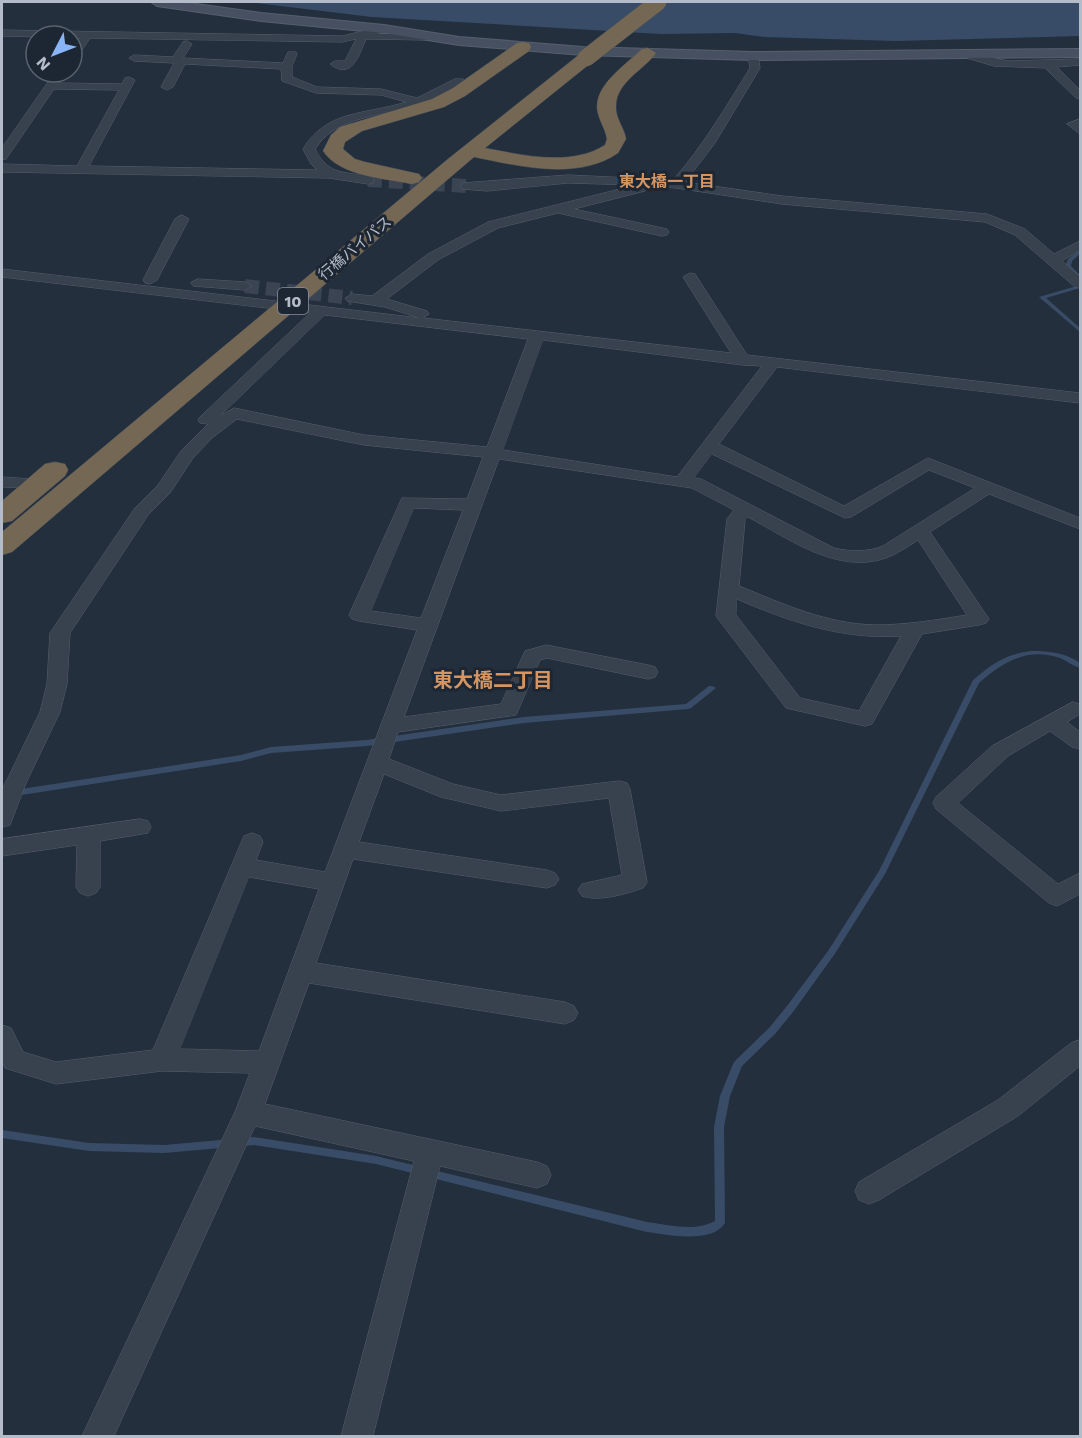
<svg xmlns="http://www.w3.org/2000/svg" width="1082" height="1438" viewBox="0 0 1082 1438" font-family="'Work Sans','Noto Sans JP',sans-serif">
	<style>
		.water { fill: #394c67 }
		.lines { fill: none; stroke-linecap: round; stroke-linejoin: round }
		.stream { fill: #394c67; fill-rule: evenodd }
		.street-tunnel { stroke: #3a4453; stroke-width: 14; stroke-dasharray: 14 7; stroke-linecap: butt }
		.street-casing { stroke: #565f6c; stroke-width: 1 }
		.secondary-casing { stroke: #565f6c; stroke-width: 2 }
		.highway-casing { stroke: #434c59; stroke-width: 1 }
		.street { fill: #38414e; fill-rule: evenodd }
		.secondary { fill: #465061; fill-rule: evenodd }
		.highway { fill: #746855; fill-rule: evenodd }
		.highway-bridge-casing { stroke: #434c59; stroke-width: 18; stroke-linecap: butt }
		.highway-bridge { stroke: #746855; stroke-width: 17 }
		.labels { text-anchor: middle; stroke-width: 6; stroke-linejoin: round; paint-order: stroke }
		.far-street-label { font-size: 15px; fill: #b4bcc9; stroke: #1d2633 }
		.far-neighbourhood-label { font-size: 16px; font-weight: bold; fill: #d59563; stroke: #1d2633 }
		.shield { fill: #1d2633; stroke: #878f9c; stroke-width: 1.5 }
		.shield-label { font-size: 16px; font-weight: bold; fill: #b4bcc9 }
		.neighbourhood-label { font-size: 20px; font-weight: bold; fill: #d59563; stroke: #1d2633 }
	</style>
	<rect width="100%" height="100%" fill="#242f3e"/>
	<polygon class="water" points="248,2 1080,2 1080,36 896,41 764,37 735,33 661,34 372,17"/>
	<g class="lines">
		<g class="stream">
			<polygon points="1078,251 1080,251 1080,254 1072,261 1071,266 1080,275 1080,279 1065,266 1068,259"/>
			<polygon points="1080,285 1080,288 1046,298 1080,328 1080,332 1039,297"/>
			<path d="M1032,651C1050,651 1066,653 1080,663V668C1073,666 1067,661 1060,658C1027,647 1003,662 979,683L885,874L834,955L793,1012L775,1034L742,1066L730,1096L724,1127L725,1223C712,1244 668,1235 647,1232L376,1164L254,1145L164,1153L89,1151L2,1138V1130L89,1143L164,1145L254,1137L376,1156L647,1222C669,1225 695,1232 715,1221L714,1127L720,1096L733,1064L735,1061L769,1028L787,1006L828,951L879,871L973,680C993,663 1006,654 1032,651Z"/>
			<polygon points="709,686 712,686 716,688 691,708 688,709 524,723 367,746 271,753 241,761 2,798 2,792 241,755 271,747 367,740 524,717 686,704"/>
		</g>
		<g class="street-tunnel">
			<polyline points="368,180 467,186"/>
			<polyline points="245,286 352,298"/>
		</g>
		<defs>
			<g id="street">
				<path d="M384,26L388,27V31L377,34H426L431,37L426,40L366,39C359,55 352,81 330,64L335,61H345L356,39L342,42L90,38L76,59L72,60V49L80,38L2,36V30L342,36Z"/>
				<path d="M187,41L192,44L183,58L283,63L288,52H296L297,54L292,66V77L317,87L381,89L417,98L455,79H463L465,81C426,121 342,103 315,149C329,177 346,171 372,177L374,180L372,183L368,184L329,178L2,172V164L77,166L119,90L54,89L6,159L2,160V148L55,72H67L59,83L122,84L125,78L129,77L135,80L89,166L317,170L311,164L303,149C327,109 366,115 406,102L381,95L316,93L282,81L281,69L185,64L173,87L167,90L161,87L174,63L134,61L129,58L134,55L173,57L183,42Z"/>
				<polygon points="967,52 1008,61 1080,59 1080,65 1057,67 1080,90 1080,99 1076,98 1045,68 994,66 963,57 962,55"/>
				<path d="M753,53L758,56L760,68L715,143L685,182L782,196L987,214L1025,229L1054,254L1080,241V250L1062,261L1080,277V288L1075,287L1015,235L985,222L782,204L676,188L645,186V191L574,209L667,229L669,232L667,235L662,236L558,213L498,228L438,260L387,299L427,311L429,314L423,318L731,353L683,277L690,273L695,274L747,355L1080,393V403L777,367L719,444L844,506L928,458L1080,518V529L989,494L930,532L989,619L986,623L979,625L922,634L872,724L865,726L786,708L716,616L727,519L734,510L692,488L499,459L404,717L501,704L525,651L546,645L648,665L655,667L658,672L655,677L648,679L547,658L540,660L516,715L398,732L389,759L453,784L501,795L619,781L627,783L630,789L647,882L643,888C626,894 599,902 582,896L578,890L582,884L622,875L609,798L501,811L441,797L384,774L359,842L547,870L555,873L559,879L555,885L547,888L353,859L316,963L565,1002L574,1006L578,1013L574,1020L565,1024L309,983L265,1104L537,1162L547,1166L551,1175L547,1184L537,1188L440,1166L373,1436H341L414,1161L255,1126L114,1436H82L235,1112L250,1073L162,1071L56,1084L5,1068L2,1061V1025L11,1028L23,1052L56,1062L153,1050L244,836L252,833L260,836L263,842L256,860L325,872L417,630L359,621L352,619L349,615L402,498L467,499L483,457L364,445L237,419L212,438L193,458L170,493L148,515L70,633L67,684L60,712L26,783L10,825L2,827V790L40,712L47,684L50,633L135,508L158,485L181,451L208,424L200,423L198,420L200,417L310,313L2,277V269L420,318L385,307L347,301L345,298L352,294L372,296L428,254L488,222L636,185L568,183L487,191L462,189L461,186L462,183L568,175L673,180C703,146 726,107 750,68L748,56ZM325,315L528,339L487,447L364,435L234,408L220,416ZM543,340L743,365L762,366L677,477L503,450ZM712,454L845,518L851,517L929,470L975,488L883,546C869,552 850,552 834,548L701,479L694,478ZM414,508L463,510L421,618L371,611ZM748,517C788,538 837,575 886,558C897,554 907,547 918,540L967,615C936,620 906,625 875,625C827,624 783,604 739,586L745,520ZM737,599C790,622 843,640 901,636L859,711L800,698L736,615ZM249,877L319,889L259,1051L180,1049Z"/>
				<polygon points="1080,119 1080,134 1067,124"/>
				<polygon points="182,215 189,219 157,280 150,284 145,283 143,280 175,219"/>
				<polygon points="198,279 245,282 252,286 245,290 193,286 191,283"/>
				<polygon points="2,477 45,480 48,484 45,488 2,487"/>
				<polygon points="1073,702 1080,704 1080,714 1067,722 1080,732 1080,749 1072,747 1050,731 1008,756 958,803 1058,884 1080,873 1080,894 1057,906 1049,903 936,809 933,803 936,797 992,746"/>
				<polygon points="140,819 148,821 151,827 148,833 100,841 100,887 96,893 88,896 80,893 76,887 77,845 2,856 2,839"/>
				<polygon points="1080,1040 1080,1066 1018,1116 879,1200 869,1204 859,1200 855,1191 859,1182 998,1100 1071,1043"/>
			</g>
			<polygon id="secondary" points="151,2 182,2 261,13 384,25 459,37 583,47 753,52 1080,49 1080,57 753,60 583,55 459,45 384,33 261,21 157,6"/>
			<g id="highway">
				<path d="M523,42L529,43L531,47L529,51L465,96L444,107L362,131L345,142L343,149L355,159L365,162L419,174L422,178L419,182L412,184C384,178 341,177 323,151L331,135L340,127L432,99L453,88L517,43Z"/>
				<path d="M648,48L656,53C644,70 616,82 616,106C615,118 624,127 626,139L618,153C577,181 519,166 474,157L12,552L2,555V532L448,159L580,54H592L594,58L592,62L485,148C522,155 571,167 605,145L607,139C605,127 597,118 597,106C598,82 627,64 642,49Z"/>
				<polygon points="55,462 65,464 68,470 65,476 12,521 2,523 2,501 45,464"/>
			</g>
		</defs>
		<use href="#street" class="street-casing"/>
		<use href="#secondary" class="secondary-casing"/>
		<use href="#highway" class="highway-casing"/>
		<use href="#street" class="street"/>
		<use href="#secondary" class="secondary"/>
		<use href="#highway" class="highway"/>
		<defs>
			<polyline id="highway-bridge" points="586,58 658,2"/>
		</defs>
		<use href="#highway-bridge" class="highway-bridge-casing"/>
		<use href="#highway-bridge" class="highway-bridge"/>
	</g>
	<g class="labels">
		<g class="far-street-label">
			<text transform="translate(355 248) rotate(-40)" y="5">行橋バイパス</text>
		</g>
		<g class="far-neighbourhood-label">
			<text x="667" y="187">東大橋一丁目</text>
		</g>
		<rect class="shield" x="278" y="288" width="30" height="26" rx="4.5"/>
		<g class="shield-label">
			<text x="293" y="307">10</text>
		</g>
		<g class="neighbourhood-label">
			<text x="493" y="687">東大橋二丁目</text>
		</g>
	</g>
	<rect width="1082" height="1438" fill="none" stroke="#b4bcc9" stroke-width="6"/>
	<g transform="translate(54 54) rotate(228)"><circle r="28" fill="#1d2633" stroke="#59626f" stroke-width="1.5"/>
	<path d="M0-4.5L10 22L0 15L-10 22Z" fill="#8ab4f8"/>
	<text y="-9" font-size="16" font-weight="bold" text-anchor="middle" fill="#b4bcc9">N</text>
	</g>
</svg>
